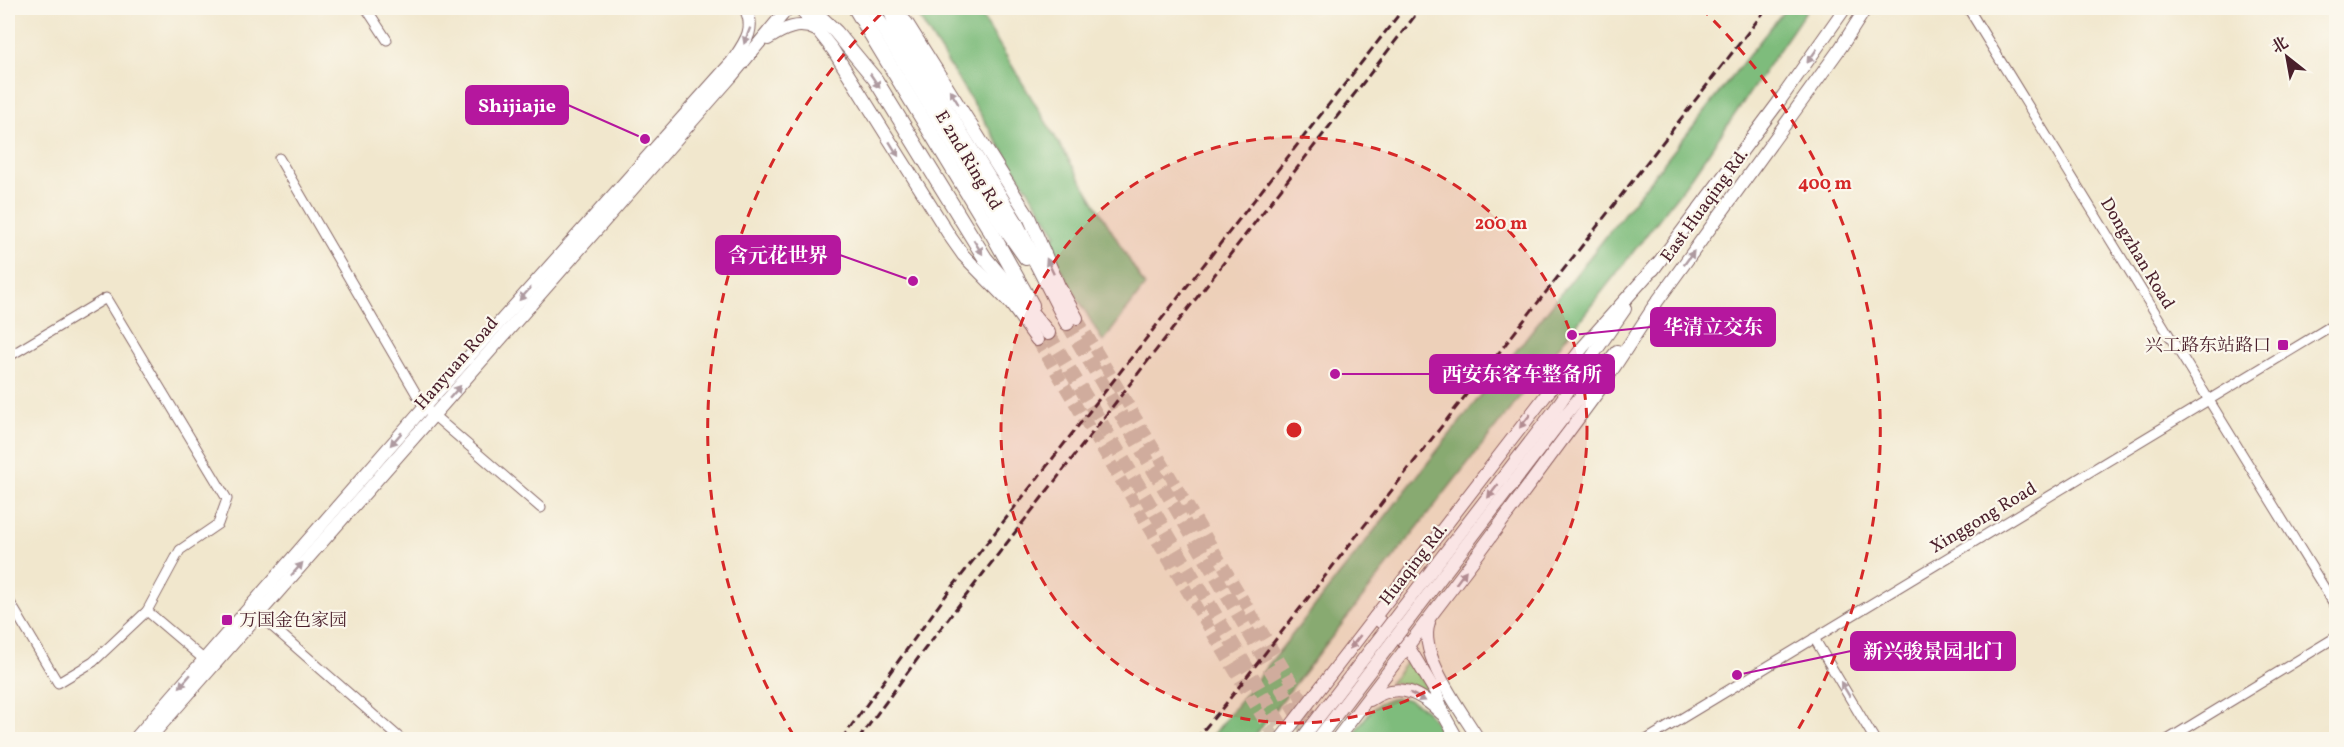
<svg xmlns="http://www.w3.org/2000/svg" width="2344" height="747" viewBox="0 0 2344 747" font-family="Vollkorn,'Noto Serif SC',serif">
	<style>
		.green { fill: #9edc92; stroke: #747e5e; stroke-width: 1.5 }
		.forest { fill: #7ebc7c; stroke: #646e54; stroke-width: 1.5 }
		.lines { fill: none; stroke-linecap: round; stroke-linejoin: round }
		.major-tunnel { stroke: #d0bfad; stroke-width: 12; stroke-dasharray: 12 6; stroke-linecap: butt }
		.highway-tunnel { stroke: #d0bfad; stroke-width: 14; stroke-dasharray: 14 7; stroke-linecap: butt }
		.minor-casing { stroke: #846564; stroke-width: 11 }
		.major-casing { stroke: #846564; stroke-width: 14 }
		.highway-casing { stroke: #846564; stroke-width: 16 }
		.minor { stroke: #fff; stroke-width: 9 }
		.major { stroke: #fff; stroke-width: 12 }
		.highway { stroke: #fff; stroke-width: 14 }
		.rail { stroke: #4a1f2b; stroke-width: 3; stroke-dasharray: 9 4.5; stroke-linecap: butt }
		.major-bridge-casing { stroke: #846564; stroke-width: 14; stroke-linecap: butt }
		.major-bridge { stroke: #fff; stroke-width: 12 }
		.oneway { fill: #ae9aa0 }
		.ring { fill: none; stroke: #d62828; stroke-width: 3; stroke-dasharray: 10 8 }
		.poi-dot { fill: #b5179e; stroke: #fbf7ec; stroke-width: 2 }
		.labels { text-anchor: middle; stroke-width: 4.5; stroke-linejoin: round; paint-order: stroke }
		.street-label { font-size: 18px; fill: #4a1f2b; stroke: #fbf7ec }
		.poi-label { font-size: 18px; fill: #4a1f2b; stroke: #fbf7ec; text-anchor: end }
		.centre { fill: #d62828; stroke: #fbf7ec; stroke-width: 3 }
		.ring-label { font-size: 18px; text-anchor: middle; font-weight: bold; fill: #d62828; stroke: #fbf7ec; stroke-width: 4.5; stroke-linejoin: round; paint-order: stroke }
		.leader { fill: none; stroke: #b5179e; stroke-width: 2 }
		.callout-dot { fill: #b5179e; stroke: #fbf7ec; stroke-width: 2 }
		.callout { fill: #b5179e; stroke: #b5179e; stroke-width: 2 }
		.callout-label { font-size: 20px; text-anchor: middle; font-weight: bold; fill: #fff }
	</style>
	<rect width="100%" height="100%" fill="#fbf7ec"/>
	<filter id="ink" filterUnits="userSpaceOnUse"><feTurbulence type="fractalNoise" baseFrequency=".0167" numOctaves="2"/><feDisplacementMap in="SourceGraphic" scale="12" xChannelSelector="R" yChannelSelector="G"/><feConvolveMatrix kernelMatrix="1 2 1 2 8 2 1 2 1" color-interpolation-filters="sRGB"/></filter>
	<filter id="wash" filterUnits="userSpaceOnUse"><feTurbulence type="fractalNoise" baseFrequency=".008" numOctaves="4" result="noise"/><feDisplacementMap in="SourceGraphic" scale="24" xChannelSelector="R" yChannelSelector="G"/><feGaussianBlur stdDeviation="1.35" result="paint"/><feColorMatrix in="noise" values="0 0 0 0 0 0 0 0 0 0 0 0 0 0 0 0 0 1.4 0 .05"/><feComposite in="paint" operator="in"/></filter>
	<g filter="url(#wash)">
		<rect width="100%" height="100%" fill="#f1e7cd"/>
		<polygon class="green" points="1409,659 1431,693 1409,685 1390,683"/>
		<g class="forest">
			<polygon points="913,8 960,8 982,16 1145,286 1103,342 1048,247 1056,234"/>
			<polygon points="1786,8 1808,8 1691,178 1252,739 1210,739"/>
			<path d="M1402,698C1425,703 1435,720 1447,739H1362L1356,730C1371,711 1376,698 1402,698Z"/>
		</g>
	</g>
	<g filter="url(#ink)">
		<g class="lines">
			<g class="major-tunnel">
				<polyline points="1077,318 1326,740"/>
				<polyline points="1037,340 1276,740"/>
			</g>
			<g class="highway-tunnel">
				<polyline points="1067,323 1312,740"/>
				<polyline points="1048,333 1290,740"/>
			</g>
			<defs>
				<g id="minor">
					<polyline points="366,8 387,40"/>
					<polyline points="1968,8 2336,607"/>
					<polyline points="279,158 424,407 541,508"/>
					<polyline points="8,357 106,298 227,499 218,524 180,550 147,611 93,662 58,683 8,599"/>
					<polyline points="147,611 208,663"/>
					<polyline points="258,614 402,740"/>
					<polyline points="1814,638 1875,740"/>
					<polyline points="1646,740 2336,323"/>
					<polyline points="2167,740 2336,637"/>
				</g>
				<g id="major">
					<polyline points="800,8 833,50 951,238 963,255 1010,303 1037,340"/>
					<polyline points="894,8 907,23 1029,217 1059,286 1077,318"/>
					<path d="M768,39C783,29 799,21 816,30"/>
					<polyline points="1653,270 1778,103 1845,8"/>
					<polyline points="1651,310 1841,47 1866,8"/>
					<polyline points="1554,411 1625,309"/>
					<polyline points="1563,418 1617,351"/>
					<polyline points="1375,617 1408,646 1436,693 1445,717 1458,740"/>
					<path d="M1429,623C1417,654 1463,713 1479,740"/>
					<path d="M1370,700C1398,681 1420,692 1442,714"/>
					<path d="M134,740L424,407L732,62C744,44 757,29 745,8"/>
					<polyline points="148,740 731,77 788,8"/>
					<polyline points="1280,740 1583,347 1657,264"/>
					<polyline points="1336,740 1478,554 1600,389 1655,305"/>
				</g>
				<g id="highway">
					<polyline points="808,8 816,13 836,32 875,79 985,258 1048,333"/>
					<polyline points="855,8 993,235 1032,305"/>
					<polyline points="871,8 1004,227 1026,258"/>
					<polyline points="890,8 897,29 1015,221 1067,323"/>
				</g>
			</defs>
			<use href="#minor" class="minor-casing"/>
			<use href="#major" class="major-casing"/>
			<use href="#highway" class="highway-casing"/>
			<use href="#minor" class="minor"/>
			<use href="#major" class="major"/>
			<use href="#highway" class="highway"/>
			<g class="rail">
				<polyline points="841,740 947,594 1404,8"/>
				<polyline points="858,740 924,650 1421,8"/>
				<polyline points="1195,740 1224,706 1767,8"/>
			</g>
			<defs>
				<g id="major-bridge">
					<polyline points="1301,740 1554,411"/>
					<polyline points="1317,740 1563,418"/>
				</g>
			</defs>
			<use href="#major-bridge" class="major-bridge-casing"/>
			<use href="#major-bridge" class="major-bridge"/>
		</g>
		<defs><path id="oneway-solid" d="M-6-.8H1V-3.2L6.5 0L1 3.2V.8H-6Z" transform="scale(1.5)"/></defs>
		<g class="oneway">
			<use href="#oneway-solid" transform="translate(747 36) rotate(111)"/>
			<use href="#oneway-solid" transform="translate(1812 56) rotate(125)"/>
			<use href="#oneway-solid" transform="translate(875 81) rotate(56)"/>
			<use href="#oneway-solid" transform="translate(954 97) rotate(-122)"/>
			<use href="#oneway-solid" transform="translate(894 149) rotate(58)"/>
			<use href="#oneway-solid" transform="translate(978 247) rotate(58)"/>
			<use href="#oneway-solid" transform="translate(1689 258) rotate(-54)"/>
			<use href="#oneway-solid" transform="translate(1050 266) rotate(-115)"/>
			<use href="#oneway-solid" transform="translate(525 294) rotate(132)"/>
			<use href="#oneway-solid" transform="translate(455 392) rotate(-49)"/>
			<use href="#oneway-solid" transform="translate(1525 421) rotate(128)"/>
			<use href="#oneway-solid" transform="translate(396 439) rotate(131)"/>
			<use href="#oneway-solid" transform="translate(1493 491) rotate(128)"/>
			<use href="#oneway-solid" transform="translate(297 569) rotate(-48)"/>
			<use href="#oneway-solid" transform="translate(1461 577) rotate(-53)"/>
			<use href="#oneway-solid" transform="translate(1355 642) rotate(128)"/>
			<use href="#oneway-solid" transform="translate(185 681) rotate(131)"/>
			<use href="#oneway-solid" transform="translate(1845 689) rotate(-121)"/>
			<use href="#oneway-solid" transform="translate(1418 697) rotate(27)"/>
		</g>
	</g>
	<circle cx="1294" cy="430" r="293" fill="#d62828" fill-opacity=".12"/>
	<g class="ring">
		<circle cx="1294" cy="430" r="293"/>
		<path d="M794 736A586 586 0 0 1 887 8M1701 8A586 586 0 0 1 1794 736"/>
	</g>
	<g class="poi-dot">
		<rect x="2277" y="339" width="12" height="12" rx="3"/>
		<rect x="221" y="614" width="12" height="12" rx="3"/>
	</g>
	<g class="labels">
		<g class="street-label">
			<text transform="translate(969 160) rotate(59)" y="6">E 2nd Ring Rd</text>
			<text transform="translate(1704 205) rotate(-54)" y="6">East Huaqing Rd.</text>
			<text transform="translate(2138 253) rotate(59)" y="6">Dongzhan Road</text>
			<text transform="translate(456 363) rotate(-49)" y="6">Hanyuan Road</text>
			<text transform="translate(1983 517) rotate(-31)" y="6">Xinggong Road</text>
			<text transform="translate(1413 564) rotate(-52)" y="6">Huaqing Rd.</text>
		</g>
		<g class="poi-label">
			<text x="2271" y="351">兴工路东站路口</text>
			<text x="239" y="626" text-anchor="start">万国金色家园</text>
		</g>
	</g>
	<circle cx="1294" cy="430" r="9" class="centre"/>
	<g class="ring-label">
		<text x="1825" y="189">400 m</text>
		<text x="1501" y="229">200 m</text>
	</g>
	<path class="leader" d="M645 139L568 105M913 281L840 255M1572 335L1651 327M1335 374L1430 374M1737 675L1851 651"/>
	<g class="callout-dot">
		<circle cx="645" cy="139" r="6"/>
		<circle cx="913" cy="281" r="6"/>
		<circle cx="1572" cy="335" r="6"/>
		<circle cx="1335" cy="374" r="6"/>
		<circle cx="1737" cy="675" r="6"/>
	</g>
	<g class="callout">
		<rect x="466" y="86" width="102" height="38" rx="6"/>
		<rect x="716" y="236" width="124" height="38" rx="6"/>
		<rect x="1651" y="308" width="124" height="38" rx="6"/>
		<rect x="1430" y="355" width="184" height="38" rx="6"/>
		<rect x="1851" y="632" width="164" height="38" rx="6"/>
	</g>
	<g class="callout-label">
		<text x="517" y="112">Shijiajie</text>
		<text x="778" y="262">含元花世界</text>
		<text x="1713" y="334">华清立交东</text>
		<text x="1522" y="381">西安东客车整备所</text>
		<text x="1933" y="658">新兴骏景园北门</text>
	</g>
	<rect width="2344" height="747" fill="none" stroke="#fbf7ec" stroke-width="30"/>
	<g transform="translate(2287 57) rotate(329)" stroke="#fbf7ec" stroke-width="4.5" paint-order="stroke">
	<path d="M0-4.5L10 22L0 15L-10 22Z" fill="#4a1f2b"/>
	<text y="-9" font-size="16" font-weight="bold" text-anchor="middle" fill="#4a1f2b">北</text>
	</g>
</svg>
